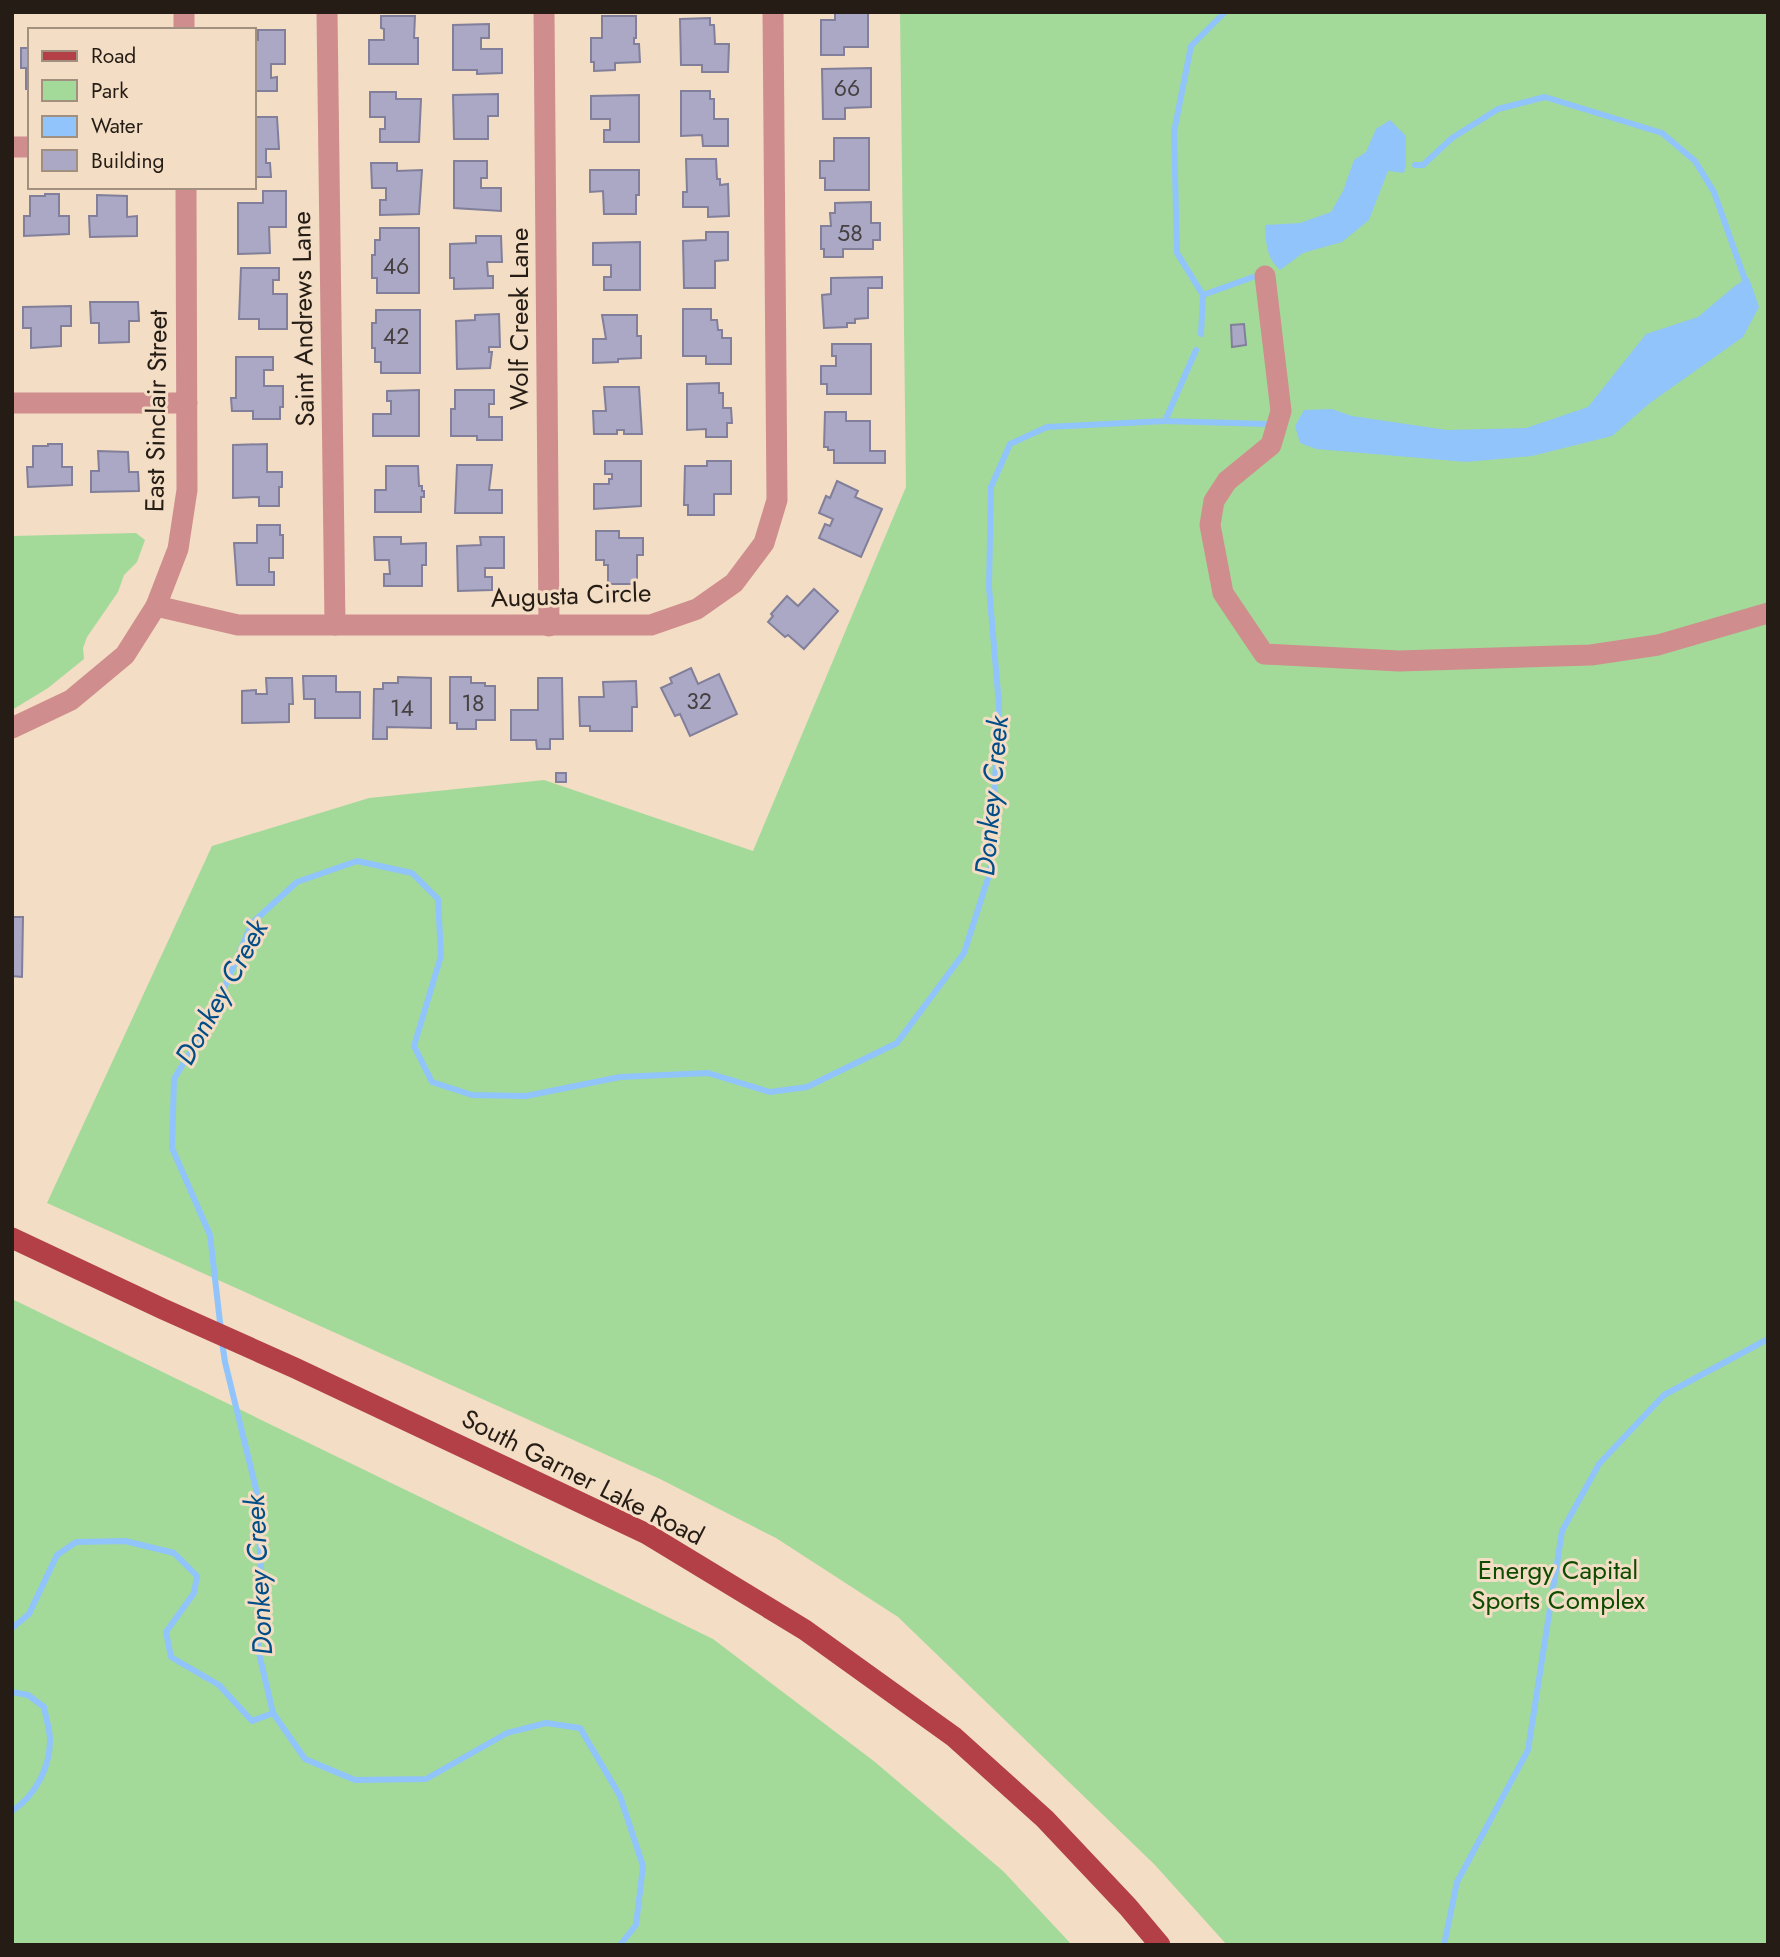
<svg xmlns="http://www.w3.org/2000/svg" width="1780" height="1957" viewBox="0 0 1780 1957" font-family="Jost,sans-serif">
	<style>
		.green { fill: #a3da99 }
		.water { fill: #91c4fa }
		.lines { fill: none; stroke-linecap: round; stroke-linejoin: round }
		.stream { stroke: #91c4fa; stroke-width: 6 }
		.building { fill: #aaa8c5; stroke: #817f9a; stroke-width: 2 }
		.minor { stroke: #cf8e8d; stroke-width: 21 }
		.major { stroke: #b33f47; stroke-width: 21 }
		.labels { text-anchor: middle; stroke-width: 6; stroke-linejoin: round; paint-order: stroke }
		.number-label { font-size: 23px; fill: #464041 }
		.street-label { font-size: 26px; fill: #251d15; stroke: #f3ddc5 }
		.park-label { font-size: 26px; fill: #0d4c01; stroke: #f3ddc5 }
		.water-label { font-size: 28px; font-style: italic; fill: #004d88; stroke: #f3ddc5 }
	</style>
	<rect width="100%" height="100%" fill="#f3ddc5"/>
	<g class="green">
		<polygon points="900,12 1768,12 1768,1945 1227,1945 1155,1865 898,1617 776,1538 660,1479 47,1203 212,846 369,798 544,780 753,851 906,487"/>
		<polygon points="136,533 145,540 137,562 124,575 118,592 87,637 83,648 84,659 48,688 12,710 12,536"/>
		<polygon points="12,1299 713,1639 875,1762 1003,1871 1072,1945 12,1945"/>
	</g>
	<g class="water">
		<path d="M1390,120L1406,136V164L1404,173L1388,171L1369,220L1342,242L1303,253L1280,270C1266,258 1266,242 1265,225L1300,223L1331,212L1343,191L1354,160L1366,152L1376,129Z"/>
		<polygon points="1749,278 1759,307 1743,337 1650,403 1612,436 1532,456 1466,462 1316,449 1300,443 1295,426 1304,410 1332,409 1352,416 1447,430 1526,428 1588,407 1646,334 1698,317 1736,285"/>
	</g>
	<g class="lines">
		<g class="stream">
			<polyline points="1225,12 1191,46 1174,132 1177,253 1203,295 1253,277"/>
			<polyline points="1415,165 1423,165 1452,138 1498,109 1545,97 1662,133 1695,161 1714,192 1745,280 1744,288"/>
			<polyline points="1201,334 1203,295"/>
			<polyline points="1165,421 1266,424"/>
			<polyline points="221,1331 210,1235 172,1148 174,1079 214,1012 252,923 297,882 357,861 412,873 438,899 441,956 414,1046 432,1082 472,1095 526,1096 620,1077 708,1073 770,1092 807,1087 897,1043 964,953 990,872 999,705 989,587 991,487 1010,444 1047,427 1165,421 1196,350"/>
			<polyline points="222,1342 225,1362 257,1493 262,1595 258,1649 273,1713 305,1759 355,1780 426,1779 507,1733 546,1723 580,1728 620,1796 643,1866 636,1925 620,1945"/>
			<polyline points="12,1628 29,1614 57,1555 76,1542 125,1541 174,1553 197,1576 194,1593 166,1632 171,1657 219,1685 252,1721 273,1713"/>
			<path d="M12,1692L28,1695L44,1707C46,1718 50,1730 50,1740C50,1768 35,1796 12,1811"/>
			<polyline points="1444,1945 1457,1882 1528,1750 1562,1531 1599,1464 1664,1395 1768,1339"/>
		</g>
	</g>
	<g class="building">
		<polygon points="835,12 868,12 868,47 844,47 844,55 821,55 821,20 835,20"/>
		<polygon points="381,16 415,16 414,38 418,38 418,64 369,64 369,40 384,40 384,29 381,28"/>
		<polygon points="602,16 636,16 636,38 634,38 634,44 639,44 640,62 615,63 615,70 594,71 594,62 591,62 591,38 602,38"/>
		<polygon points="710,18 710,25 714,25 715,44 729,44 728,72 702,72 702,65 681,65 680,19"/>
		<polygon points="489,24 489,38 481,38 481,49 502,49 502,73 477,74 477,70 453,70 453,25"/>
		<polygon points="258,30 285,30 285,64 271,64 271,78 277,77 277,91 254,91 254,40 258,40"/>
		<polygon points="21,48 30,48 30,89 26,89 26,68 21,68"/>
		<polygon points="871,68 871,107 845,108 845,119 823,119 822,69"/>
		<polygon points="681,91 710,91 710,99 714,99 714,119 728,119 728,146 703,146 702,135 681,136"/>
		<polygon points="370,92 396,92 396,99 421,99 419,142 380,142 380,129 385,129 385,117 370,117"/>
		<polygon points="498,94 498,116 488,116 488,139 454,139 453,95"/>
		<polygon points="639,95 639,142 604,142 604,130 610,130 610,119 591,119 591,96"/>
		<polygon points="254,117 277,117 279,149 266,149 266,163 270,163 271,177 254,177"/>
		<polygon points="834,138 869,138 869,190 825,190 825,178 820,178 820,161 834,161"/>
		<polygon points="686,159 716,159 717,179 720,179 720,185 728,184 729,216 708,217 708,207 683,207 683,192 687,192"/>
		<polygon points="454,161 487,161 487,178 481,178 481,188 501,188 501,211 454,208"/>
		<polygon points="371,163 397,163 397,171 422,170 419,214 380,215 380,200 386,200 386,188 372,188"/>
		<polygon points="590,170 639,170 639,195 636,195 636,214 604,214 603,191 590,192"/>
		<polygon points="263,191 286,191 286,227 269,227 270,253 238,254 238,203 263,203"/>
		<polygon points="45,194 59,194 59,216 69,216 69,234 24,236 24,216 30,216 30,196 45,196"/>
		<polygon points="97,195 127,196 127,217 137,216 137,236 90,237 89,216 97,216"/>
		<polygon points="871,202 871,223 880,223 880,240 873,240 873,249 843,249 843,257 824,257 824,249 821,249 821,226 831,226 830,213 835,213 835,203"/>
		<polygon points="380,228 419,228 419,293 377,293 377,278 372,278 372,255 375,255 375,240 380,240"/>
		<polygon points="706,232 728,232 728,260 715,261 715,288 684,288 683,241 706,240"/>
		<polygon points="476,236 501,236 502,262 487,262 488,276 493,276 493,288 454,289 454,278 450,278 450,244 476,243"/>
		<polygon points="640,242 640,290 604,290 604,277 611,277 611,265 593,265 593,243"/>
		<polygon points="241,268 279,268 279,280 273,280 273,294 287,294 287,329 259,329 259,319 239,319"/>
		<polygon points="882,277 882,288 868,288 868,318 855,319 855,323 847,323 847,327 824,328 822,295 831,294 831,278"/>
		<polygon points="90,302 138,302 139,321 129,321 129,342 99,343 99,323 91,323"/>
		<polygon points="71,306 71,326 61,326 61,346 31,348 31,328 23,328 23,307"/>
		<polygon points="683,309 711,309 711,320 717,320 718,330 722,330 722,338 731,338 731,364 706,364 706,356 683,356"/>
		<polygon points="376,310 420,310 420,373 381,373 381,362 375,362 375,348 372,348 372,323 376,323"/>
		<polygon points="499,314 500,347 489,347 489,352 492,352 490,368 457,369 456,321 475,320 475,315"/>
		<polygon points="602,315 637,315 637,336 641,336 641,358 618,359 618,362 593,363 593,339 606,339"/>
		<polygon points="1244,324 1246,345 1232,347 1231,325"/>
		<polygon points="832,344 871,344 871,394 827,394 827,384 821,384 821,366 836,366 836,356 832,356"/>
		<polygon points="236,357 273,357 273,370 264,370 264,386 283,386 283,407 280,407 280,419 253,419 253,411 232,411 231,398 236,398"/>
		<polygon points="719,383 719,393 723,393 723,408 731,408 732,423 727,423 727,437 706,437 706,429 687,430 687,384"/>
		<polygon points="604,387 639,387 642,434 624,434 624,430 617,430 617,434 594,434 593,411 606,411"/>
		<polygon points="419,390 419,436 373,436 373,414 391,414 391,401 387,401 387,391"/>
		<polygon points="455,390 494,390 494,404 489,404 489,417 502,417 502,440 477,440 477,436 451,436 451,409 455,409"/>
		<polygon points="825,412 846,412 846,421 870,421 870,451 885,451 885,463 834,463 834,450 828,450 828,447 824,447"/>
		<polygon points="48,444 62,444 62,467 72,467 72,485 28,487 27,467 33,467 33,446 48,446"/>
		<polygon points="267,444 267,472 282,472 282,487 279,487 279,506 259,506 259,497 233,498 233,445"/>
		<polygon points="98,451 128,452 129,472 138,472 139,491 91,492 91,471 99,471"/>
		<polygon points="605,461 641,461 641,506 594,509 594,484 609,484 609,479 612,479 612,474 605,474"/>
		<polygon points="707,461 731,461 731,494 714,494 714,515 688,515 688,505 684,505 685,466 707,466"/>
		<polygon points="457,465 492,465 489,490 502,490 502,513 455,513"/>
		<polygon points="386,466 418,466 419,486 422,486 422,491 424,491 424,497 421,497 421,512 375,512 375,490 386,490"/>
		<polygon points="837,481 858,491 855,497 882,509 861,557 819,538 825,524 830,526 833,519 819,513 826,496 830,498"/>
		<polygon points="257,525 280,525 280,535 283,535 283,558 269,558 269,572 274,572 274,585 237,585 234,543 257,543"/>
		<polygon points="596,531 619,531 619,538 643,538 643,555 637,555 637,584 608,584 608,565 604,565 604,560 596,560"/>
		<polygon points="374,537 401,537 401,544 426,543 426,565 422,565 422,586 384,586 384,574 390,574 389,560 375,560"/>
		<polygon points="480,537 504,537 504,568 485,568 485,577 492,577 492,590 458,591 457,546 481,545"/>
		<polygon points="814,589 838,611 804,649 788,635 785,637 768,622 773,616 771,614 787,596 798,606"/>
		<polygon points="691,668 698,684 719,674 737,714 690,736 680,714 675,716 661,688 672,683 670,678"/>
		<polygon points="303,676 336,676 336,692 360,692 360,718 315,718 315,699 304,699"/>
		<polygon points="398,677 431,678 431,728 387,727 387,739 373,739 374,689 383,689 383,683 398,683"/>
		<polygon points="450,677 471,677 471,683 485,683 485,686 495,686 495,720 476,720 476,729 457,729 457,723 450,723"/>
		<polygon points="266,678 292,678 293,704 289,704 289,722 242,723 242,691 256,690 256,694 267,694"/>
		<polygon points="538,678 562,678 563,739 550,739 550,749 537,749 536,740 511,740 511,710 538,710"/>
		<polygon points="636,681 637,707 632,707 632,731 590,731 590,726 580,726 579,697 604,697 603,682"/>
		<rect x="556" y="773" width="10" height="9"/>
		<polygon points="12,917 23,917 22,977 12,976"/>
	</g>
	<g class="lines">
		<g class="minor">
			<polyline points="184,12 184,30"/>
			<polyline points="327,12 335,625"/>
			<polyline points="544,12 549,626"/>
			<polyline points="12,147 30,147"/>
			<polyline points="1265,276 1281,411 1271,445 1227,481 1214,501 1210,525 1223,593 1264,654 1399,661 1591,655 1658,645 1768,613"/>
			<polyline points="12,403 187,403"/>
			<polyline points="156,606 238,625 651,625 697,609 734,583 764,543 777,500 773,12"/>
			<polyline points="12,728 71,700 125,655 156,606 178,549 187,490 186,187"/>
		</g>
		<polyline class="major" points="12,1238 163,1309 295,1368 647,1534 805,1630 954,1737 1045,1819 1128,1907 1160,1945"/>
	</g>
	<g class="labels">
		<g class="number-label">
			<text x="847" y="96">66</text>
			<text x="850" y="241">58</text>
			<text x="396" y="274">46</text>
			<text x="396" y="344">42</text>
			<text x="699" y="709">32</text>
			<text x="473" y="711">18</text>
			<text x="402" y="716">14</text>
		</g>
		<g class="street-label">
			<text transform="translate(303 319) rotate(-91)" y="9">Saint Andrews Lane</text>
			<text transform="translate(519 319) rotate(-90)" y="9">Wolf Creek Lane</text>
			<text transform="translate(156 411) rotate(-89)" y="9">East Sinclair Street</text>
			<text transform="translate(571 595) rotate(-2)" y="9">Augusta Circle</text>
			<text transform="translate(583 1477) rotate(27)" y="9">South Garner Lake Road</text>
		</g>
		<g class="park-label">
			<text x="1558" y="1579">Energy Capital<tspan x="1558" dy="30">Sports Complex</tspan></text>
		</g>
		<g class="water-label">
			<text transform="translate(991 796) rotate(-85)" y="10">Donkey Creek</text>
			<text transform="translate(221 992) rotate(-61)" y="10">Donkey Creek</text>
			<text transform="translate(258 1575) rotate(-93)" y="10">Donkey Creek</text>
		</g>
	</g>
	<rect width="1780" height="1957" fill="none" stroke="#251d15" stroke-width="28"/>
	<rect x="28" y="28" width="228" height="161" fill="#f3ddc5" stroke="#a1907f" stroke-width="2"/>
	<rect x="42" y="51" width="35" height="10" fill="#b33f47" stroke="#a1907f" stroke-width="2"/>
	<text x="91" y="63" font-size="21" fill="#251d15">Road</text>
	<rect x="42" y="80" width="35" height="21" fill="#a3da99" stroke="#a1907f" stroke-width="2"/>
	<text x="91" y="98" font-size="21" fill="#251d15">Park</text>
	<rect x="42" y="116" width="35" height="21" fill="#91c4fa" stroke="#a1907f" stroke-width="2"/>
	<text x="91" y="133" font-size="21" fill="#251d15">Water</text>
	<rect x="42" y="150" width="35" height="21" fill="#aaa8c5" stroke="#a1907f" stroke-width="2"/>
	<text x="91" y="168" font-size="21" fill="#251d15">Building</text>
</svg>
